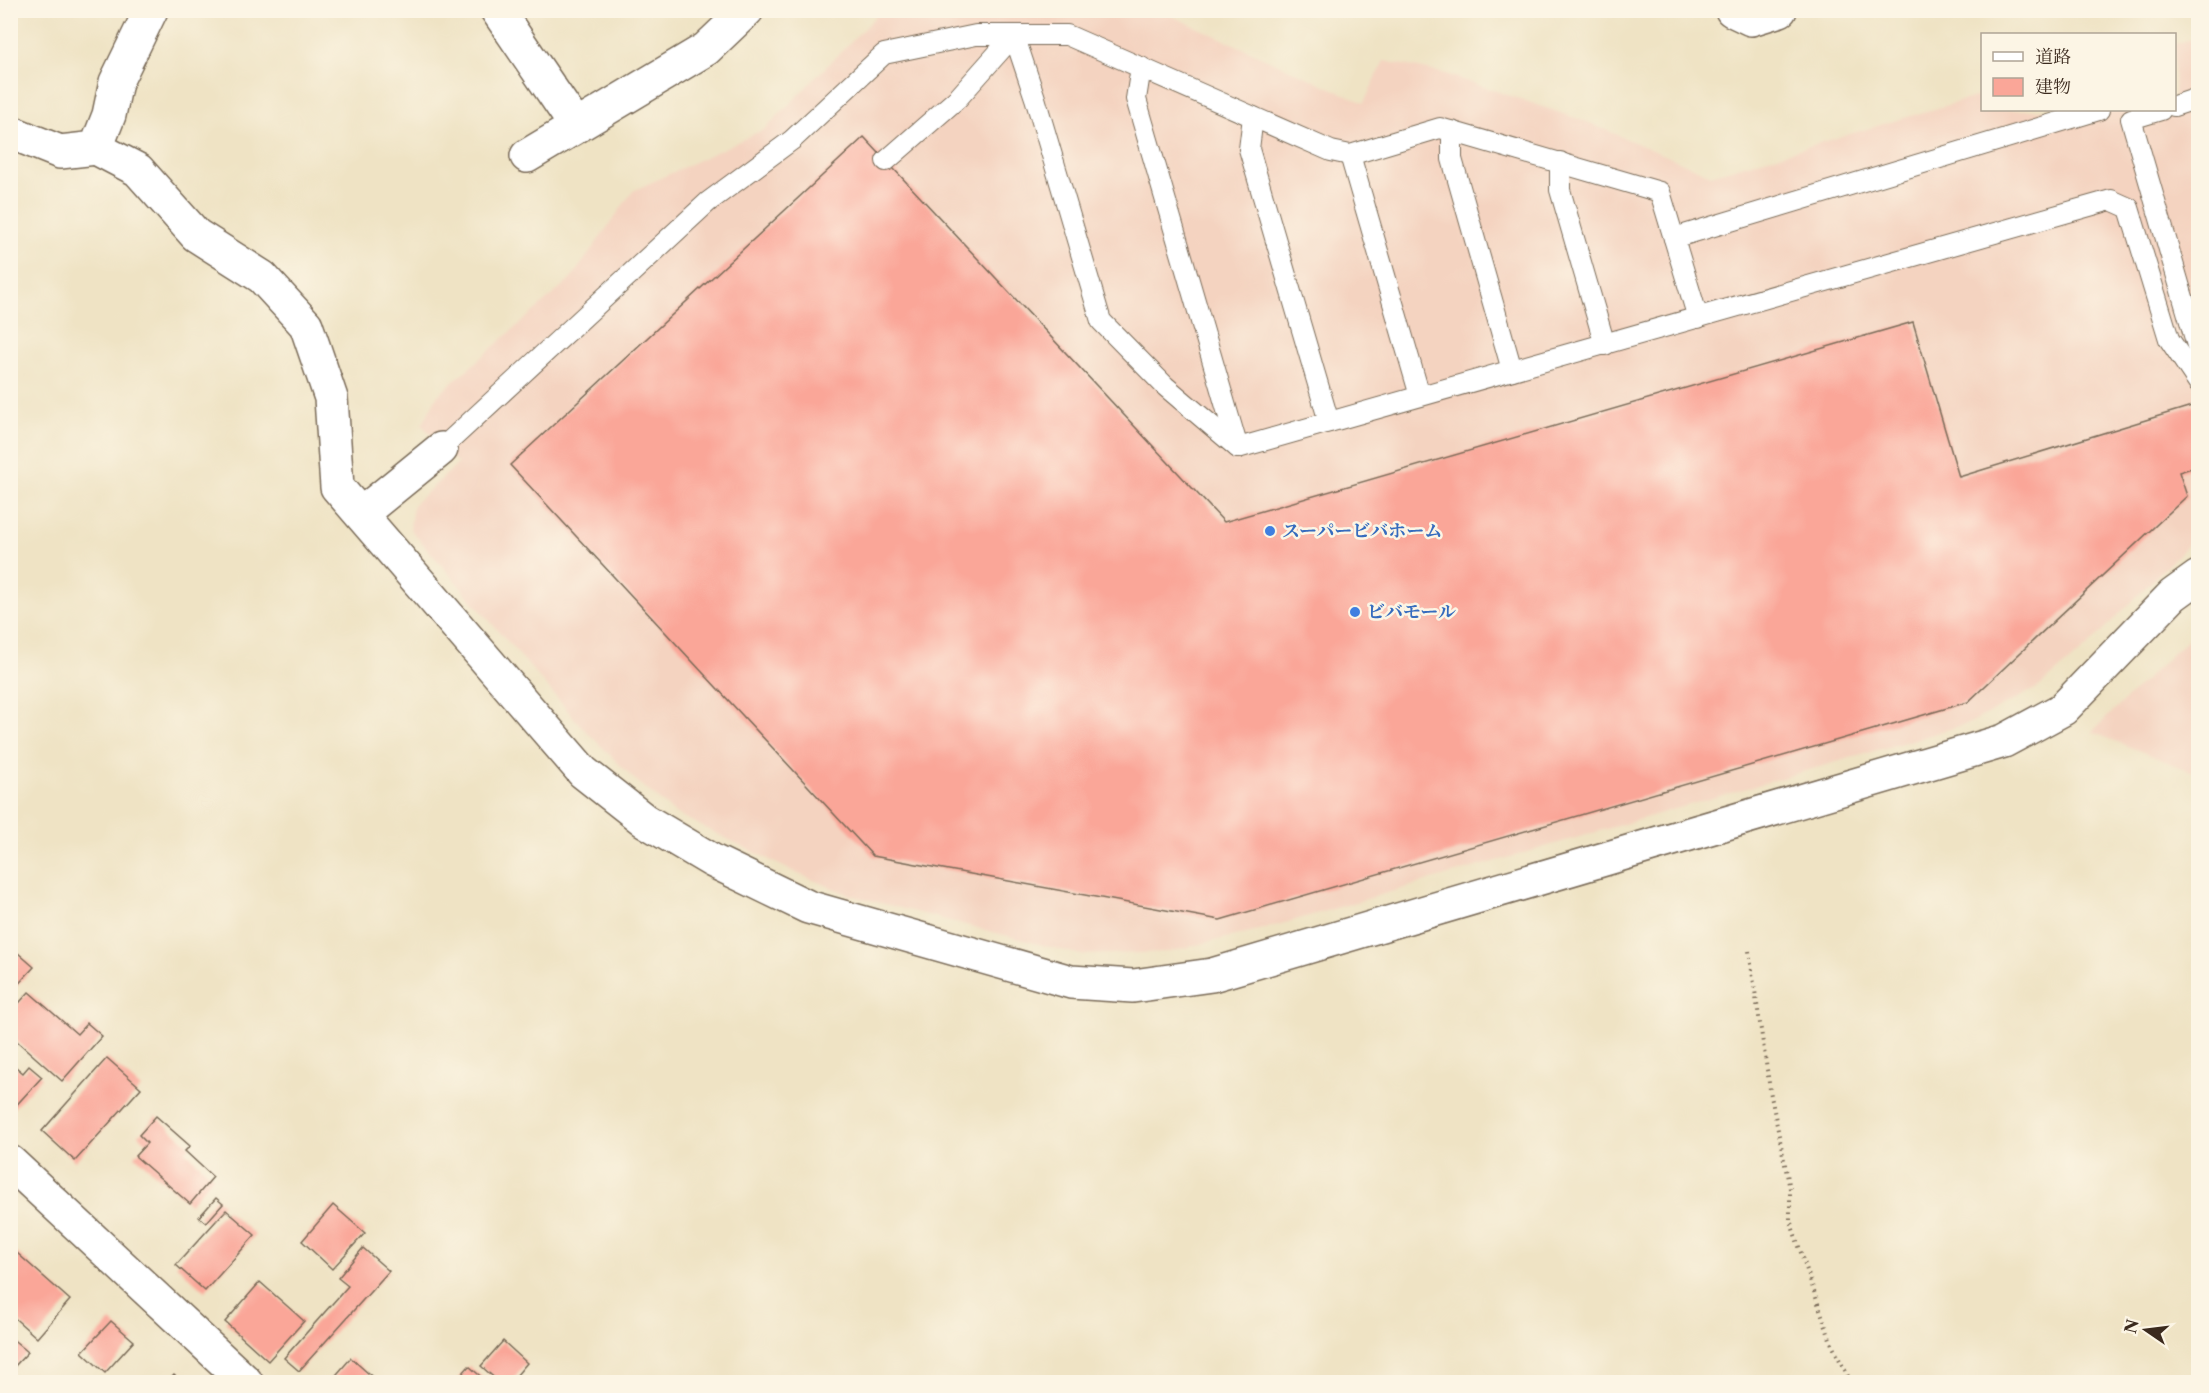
<svg xmlns="http://www.w3.org/2000/svg" width="2209" height="1393" viewBox="0 0 2209 1393" font-family="'Libre Caslon Text','Noto Serif JP',serif">
	<style>
		.built { fill: #f4d3c0 }
		.building { fill: #faa698 }
		.lines { fill: none; stroke-linecap: round; stroke-linejoin: round }
		.lane-casing { stroke: #7a6b58; stroke-width: 22 }
		.street-casing { stroke: #7a6b58; stroke-width: 36 }
		.secondary-casing { stroke: #7a6b58; stroke-width: 36 }
		.path { stroke: #7a6b58; stroke-width: 4; stroke-dasharray: 1.5 4.5; stroke-linecap: butt }
		.lane { stroke: #fff; stroke-width: 20 }
		.street { stroke: #fff; stroke-width: 33 }
		.secondary { stroke: #fff; stroke-width: 33 }
		.shop-dot { fill: #3f7fe0; stroke: #fcf5e5; stroke-width: 2 }
		.labels { text-anchor: middle; stroke-width: 5; stroke-linejoin: round; paint-order: stroke }
		.shop-label { font-size: 18px; font-weight: bold; fill: #366cbe; stroke: #fcf5e5; text-anchor: start }
	</style>
	<rect width="100%" height="100%" fill="#fcf5e5"/>
	<filter id="ink" filterUnits="userSpaceOnUse"><feTurbulence type="fractalNoise" baseFrequency=".0167" numOctaves="2"/><feDisplacementMap in="SourceGraphic" scale="12" xChannelSelector="R" yChannelSelector="G"/><feConvolveMatrix kernelMatrix="1 2 1 2 8 2 1 2 1" color-interpolation-filters="sRGB"/></filter>
	<filter id="wash" filterUnits="userSpaceOnUse"><feTurbulence type="fractalNoise" baseFrequency=".008" numOctaves="4" result="noise"/><feDisplacementMap in="SourceGraphic" scale="24" xChannelSelector="R" yChannelSelector="G"/><feGaussianBlur stdDeviation="1.35" result="paint"/><feColorMatrix in="noise" values="0 0 0 0 0 0 0 0 0 0 0 0 0 0 0 0 0 1.4 0 .05"/><feComposite in="paint" operator="in"/></filter>
	<g filter="url(#wash)">
		<rect width="100%" height="100%" fill="#efe3c4"/>
		<g class="built">
			<polygon points="881,11 1161,11 1364,103 1384,61 1443,73 1587,122 1711,175 1982,95 1982,110 2174,110 2175,44 2198,37 2198,534 2087,647 2039,687 1970,723 1271,927 1168,952 1081,955 850,895 796,873 675,813 632,777 582,727 410,529 413,505 458,464 421,424 424,422 437,396 571,279 633,191 765,129"/>
			<polygon points="2198,629 2198,774 2092,732"/>
		</g>
		<g id="blocks">
			<g class="building">
				<polygon points="864,137 1224,522 1913,322 1959,477 2198,404 2198,466 2179,472 2187,496 1968,702 1220,920 873,856 510,465"/>
				<polygon points="10,946 34,967 10,993"/>
				<polygon points="29,992 77,1034 87,1023 102,1036 62,1081 10,1035 10,1013"/>
				<polygon points="107,1058 141,1088 75,1161 42,1131"/>
				<polygon points="10,1062 23,1073 29,1066 42,1077 10,1112"/>
				<polygon points="156,1116 190,1146 185,1151 213,1177 190,1204 135,1156 147,1143 139,1135"/>
				<polygon points="216,1198 223,1204 206,1223 199,1217"/>
				<polygon points="333,1205 365,1233 332,1269 302,1241"/>
				<polygon points="226,1210 255,1235 205,1291 176,1265"/>
				<polygon points="363,1248 389,1271 299,1371 284,1358 348,1286 338,1278"/>
				<polygon points="17,1253 70,1300 37,1338 10,1314 10,1260"/>
				<polygon points="260,1282 304,1321 268,1361 225,1322"/>
				<polygon points="111,1321 134,1341 105,1373 82,1352"/>
				<polygon points="10,1337 28,1352 10,1371"/>
				<polygon points="503,1341 527,1363 511,1382 499,1382 481,1366"/>
				<polygon points="351,1358 378,1382 330,1382"/>
				<polygon points="469,1366 487,1382 455,1382"/>
				<polygon points="174,1375 183,1382 167,1382"/>
			</g>
		</g>
	</g>
	<g filter="url(#ink)">
		<use href="#blocks" fill-opacity="0" stroke="#7a6b58" stroke-width="1.5"/>
		<g class="lines">
			<defs>
				<g id="lane">
					<polyline points="1141,67 1136,99 1238,448 2111,200 2129,208 2169,339 2198,382"/>
					<polyline points="2174,106 2198,98"/>
					<polyline points="2161,110 2131,119 2198,349"/>
					<polyline points="1253,117 1249,149 1329,422"/>
					<polyline points="1452,131 1452,159 1512,370"/>
					<polyline points="1350,155 1420,396"/>
					<polyline points="886,161 958,98 1014,35 1035,98 1101,321 1165,386 1238,448"/>
					<polyline points="1560,162 1560,190 1605,345"/>
					<polyline points="1674,238 2099,110"/>
					<polyline points="441,449 708,202 792,140 884,54 976,35 1067,35 1331,151 1350,155 1440,128 1660,192 1698,318"/>
				</g>
				<g id="street">
					<polyline points="497,10 576,126"/>
					<polyline points="1732,10 1751,19 1780,10"/>
					<polyline points="10,132 60,152 96,148 109,115 116,82 151,10"/>
					<polyline points="527,156 706,49 747,10"/>
					<polyline points="361,514 441,449"/>
					<polyline points="10,1162 246,1382"/>
				</g>
				<polyline id="secondary" points="96,148 138,170 196,235 262,277 306,325 331,398 337,487 583,772 644,820 713,861 808,907 1071,982 1133,986 1212,975 2004,741 2063,709 2173,595 2198,577"/>
			</defs>
			<use href="#lane" class="lane-casing"/>
			<use href="#street" class="street-casing"/>
			<use href="#secondary" class="secondary-casing"/>
			<polyline class="path" points="1749,951 1771,1096 1790,1189 1790,1220 1832,1345 1851,1382"/>
			<use href="#lane" class="lane"/>
			<use href="#street" class="street"/>
			<use href="#secondary" class="secondary"/>
		</g>
	</g>
	<g class="shop-dot">
		<circle cx="1270" cy="531" r="6"/>
		<circle cx="1355" cy="612" r="6"/>
	</g>
	<g class="labels">
		<g class="shop-label">
			<text x="1282" y="537">スーパービバホーム</text>
			<text x="1367" y="618">ビバモール</text>
		</g>
	</g>
	<rect width="2209" height="1393" fill="none" stroke="#fcf5e5" stroke-width="36"/>
	<rect x="1981" y="33" width="195" height="78" fill="#fcf5e5" stroke="#afa495" stroke-width="1.5"/>
	<rect x="1993" y="52" width="30" height="9" fill="#ffffff" stroke="#afa495" stroke-width="1.5"/>
	<text x="2035" y="63" font-size="18" fill="#3b2a1e">道路</text>
	<rect x="1993" y="78" width="30" height="18" fill="#faa698" stroke="#afa495" stroke-width="1.5"/>
	<text x="2035" y="93" font-size="18" fill="#3b2a1e">建物</text>
	<g transform="translate(2146 1330) rotate(284)" stroke="#fcf5e5" stroke-width="4.5" paint-order="stroke">
	<path d="M0-4.5L10 22L0 15L-10 22Z" fill="#3b2a1e"/>
	<text y="-9" font-size="16" font-weight="bold" text-anchor="middle" fill="#3b2a1e">N</text>
	</g>
</svg>
